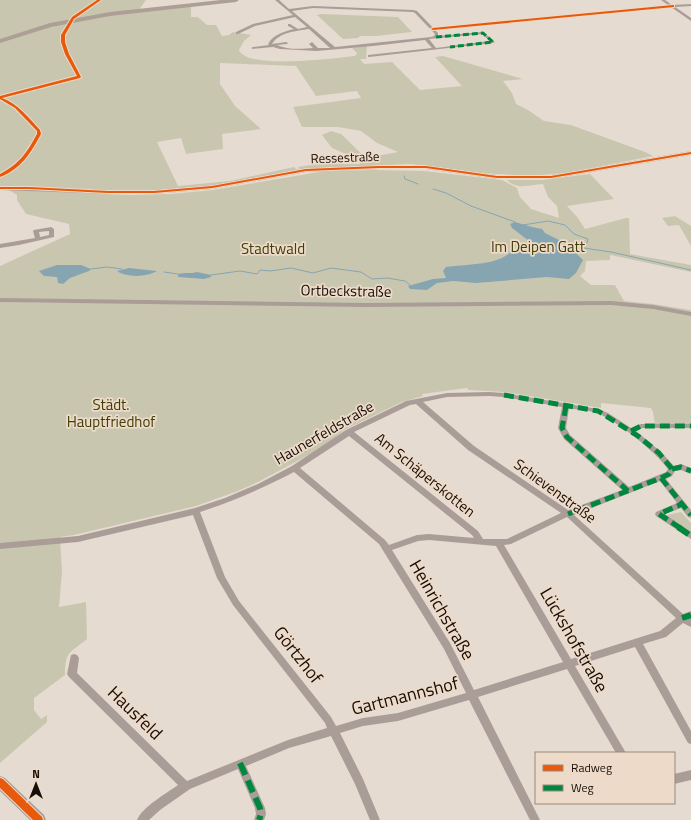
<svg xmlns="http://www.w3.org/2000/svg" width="691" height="820" viewBox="0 0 691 820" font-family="'Titillium Web',sans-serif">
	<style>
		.green { fill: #c9c6b0 }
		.water { fill: #86a5b1 }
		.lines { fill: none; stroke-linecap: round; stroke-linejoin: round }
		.stream { stroke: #86a5b1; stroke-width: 1 }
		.street { fill: #aa9d98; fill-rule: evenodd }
		.secondary { fill: #aa9b94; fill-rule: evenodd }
		.primary { fill: #ad9f96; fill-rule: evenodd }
		.tram { stroke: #afa49d; stroke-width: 1.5 }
		.quiet-far2 { stroke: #00873e; stroke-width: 3; stroke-dasharray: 6 3; stroke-linecap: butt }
		.quiet-far1 { stroke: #00873e; stroke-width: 5; stroke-dasharray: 10 5; stroke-linecap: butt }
		.quiet { stroke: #00873e; stroke-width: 6; stroke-dasharray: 13 6; stroke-linecap: butt }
		.cycleway-casing { stroke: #eedac8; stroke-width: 2 }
		.cycleway { fill: #e8590c; fill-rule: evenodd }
		.labels { text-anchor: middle; stroke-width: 3.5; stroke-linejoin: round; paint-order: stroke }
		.far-street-label { font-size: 13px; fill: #160f09; stroke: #eedac8 }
		.park-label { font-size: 15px; fill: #3e3f06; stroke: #eedac8 }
		.street-label { font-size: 15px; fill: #160f09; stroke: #eedac8 }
		.near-street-label { font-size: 18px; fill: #160f09; stroke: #eedac8 }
	</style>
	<rect width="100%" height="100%" fill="#e6dbd0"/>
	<g class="green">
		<path d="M0,0H146L139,10L191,6V17H198L207,25H216L222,36L229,35L233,32L251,35L244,41L239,50C246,70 336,58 355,56L357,53L352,48L367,46L366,59H360L364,64L392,62L420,90L462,86L435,57L443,56L523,79L503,81L512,93L516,104L528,110L544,121L571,125L645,152L653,156L565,173L529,176L465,172L411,164L299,169L298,167L318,164H360L359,160L332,148L322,135L331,131L341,134L366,158L398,152L377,143L361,131L338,127H302L293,107L361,98L357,91L316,96L296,66L220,63V84L235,106L261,129L222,134L223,149L186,154L181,138L157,142L178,186L230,181L294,167L297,170C258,177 219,186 179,189C120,194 60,189 0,187Z"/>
		<polygon points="321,14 398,17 412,32 376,36 360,36 358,38 343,39 317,15"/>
		<path d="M374,170L424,171L502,180L517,188L520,197L531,209L559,218L557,206L548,197L543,184C530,185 517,190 507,180H542L590,174L614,199L567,206L578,218L585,229L626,218H629L630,254L691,265V272L610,255V260L586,261L585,271L580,276L591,285H615L624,301L653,304L691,310V425L655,424L653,412L651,408L601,403V408L505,392L468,390L467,388L422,394L423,396L402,402L346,429L318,450L258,482L238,491L196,506L74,535L60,537L62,572L59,607L86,602L87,639C70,653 65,651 65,675L34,698V710L41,719L47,715V722L0,763V302L368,304L0,299V266L70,234L69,224L26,214L17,200V195L9,190L129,195L171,194L213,190L325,171Z"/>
		<polygon points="675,216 691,226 691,246 679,225 668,226 662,218"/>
		<polygon points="681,512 691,523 691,533 667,515"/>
	</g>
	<g class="water">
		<path d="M515,222L532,227L542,229L545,233L567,244L583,260L576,273L569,279L547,277L476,283L453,281L437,283L427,290L410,289L408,286L433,279L446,278L443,271L446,267C464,264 501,266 512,250C521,251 524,248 529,241L512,228L510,224Z"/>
		<polygon points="57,265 81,265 91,269 89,271 70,278 63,284 58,283 57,277 44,276 39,271"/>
		<path d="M129,268L157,271C147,277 127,278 117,271Z"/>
		<path d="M197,272L211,275V277L204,279L178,277V274C184,272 191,274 197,272Z"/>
	</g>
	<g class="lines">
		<g class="stream">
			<polyline points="404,176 405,179 418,184"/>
			<polyline points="433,189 446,193 471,206 515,222"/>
			<polyline points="523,225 548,221 565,225 574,234 588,239 587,243 582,245 584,248 611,252 691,270"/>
			<polyline points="91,269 107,267 122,269"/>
			<polyline points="164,272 178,274"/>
			<polyline points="211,275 240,271 257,274 260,270 270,271 291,268 313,273 331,268 361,272 372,279 387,278 405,281 410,285"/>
		</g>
		<g class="street">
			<path d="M275,0H279L289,9L313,6L413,10L417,11L438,33V36L483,32L495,42L493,43L369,57H368V55L432,48L425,40L373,46L317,51L280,49L273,47L252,49V47H253L269,45L268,44C274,34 283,32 294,29L288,26V24H290L298,29L307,27L295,17L255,26L238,34H236V32L253,24L293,15ZM313,8L413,12L415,13L435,34L434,36L431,37L335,47L292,11ZM309,29L330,48H318L312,42L309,44L313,48C302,49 287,50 277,45L287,44L288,43L286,42L272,44C279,32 297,31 309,29ZM482,34L490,41L436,48L429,39Z"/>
			<polygon points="661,0 665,0 672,5 691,4 691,6 675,7 691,18 691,21"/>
			<path d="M51,227L54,229V237L19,245L0,248V244L35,238L33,231L34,230ZM49,231V235L40,237L39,232Z"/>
			<polygon points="0,298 367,303 611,301 653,305 691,312 691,316 653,309 611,305 367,307 0,302"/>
			<path d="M489,392L504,393L598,409L608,413L631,428L641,424H691V428H642L636,431L661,452L674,466L681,464L691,468V474L681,470L675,471L672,476L666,479L691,510V518L688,517L681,508L665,514L691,532V539L656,516L655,514L656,512L677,503L660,481L574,515L683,614L691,611V627L683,623L666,637L643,644L691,731V744L688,743L635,647L575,666L626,753H616L567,669L478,697L540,820H530L469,700L398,721L363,726L340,733L363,779L380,820H370L355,784L331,736L289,748L246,766L265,808L266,814L264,820H254L256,814L255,808L238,769L190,789L160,810L149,820H137C143,806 166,794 178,785L69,677L67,674L71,655L74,654L77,655L79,658L77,673L187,781L288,740L327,728L325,723L233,605L217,578L193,515L78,542L0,549V543L78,536L195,508L225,498L258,484L292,466L346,430L406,401L447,393ZM489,396L504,397L562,407L558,428L564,439L622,490L568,510L474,446L423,402L447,397ZM416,404L468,450L561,513L507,539H483L478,531L354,432L410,405ZM569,408C578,410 588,410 597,413C617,421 655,451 668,469L666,472L629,487L570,435L566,428ZM349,436L472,535L474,538L429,534L417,535L389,545L385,540L300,468ZM294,472L379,544L444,649L466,693L398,713L363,718L336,726L331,717L239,601L225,577L200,512C234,501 263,488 294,472ZM567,517L676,618L660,631L571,659L504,545L511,544ZM429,540L496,546L563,662L474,690L450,643L392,550L418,541Z"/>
			<polygon points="691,770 691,780 674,784 674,774"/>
		</g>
		<g class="secondary">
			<polygon points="691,151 691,155 551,179 497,179 426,169 379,169 306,172 212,189 154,194 108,194 0,190 0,186 108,190 154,190 212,185 306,168 379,165 426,165 497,175 551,175"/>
			<polygon points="0,776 5,778 44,815 46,820 30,820 0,791"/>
		</g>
		<polygon class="primary" points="221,0 239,0 236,2 110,16 51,27 0,43 0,39 50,23 110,12"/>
		<polyline class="tram" points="0,780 42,820"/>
		<polyline class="quiet-far2" points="436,37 483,33 493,42 450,47"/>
		<g class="quiet-far1">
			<polyline points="504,395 598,411 638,436 659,453 672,469 669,474 661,478 568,514"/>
			<polyline points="566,406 562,428 567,437 628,491"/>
			<polyline points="631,431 641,426 691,426"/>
			<polyline points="672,469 681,467 691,471"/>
			<polyline points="661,478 691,515"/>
			<polyline points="680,528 659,514 682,504"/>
		</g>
		<g class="quiet">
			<polyline points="678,527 691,536"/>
			<polyline points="682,618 691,615"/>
			<polyline points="240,763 260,808 261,814 259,820"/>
		</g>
		<defs>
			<g id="cycleway">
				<path d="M97,0H101L74,19L65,35V42L69,54L81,77L80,78L2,98C18,104 29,118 40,130L41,134C31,153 21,169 0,177V174C20,163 26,154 37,134V131L15,108L0,99V96L77,76L65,54L61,42V35L72,17Z"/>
				<polygon points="673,5 674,5 674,7 433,30 431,29 433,28"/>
				<polygon points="691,152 691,154 551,178 497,178 426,168 379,168 306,171 212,188 154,193 108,193 29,189 0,189 0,187 29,187 108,191 154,191 212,186 306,169 379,166 426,166 497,176 551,176"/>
				<polygon points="0,778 3,779 42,817 43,820 33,820 0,788"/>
			</g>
		</defs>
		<use href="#cycleway" class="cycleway-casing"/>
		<use href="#cycleway" class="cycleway"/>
	</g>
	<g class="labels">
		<g class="far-street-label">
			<text transform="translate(345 157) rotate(-2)" y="5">Ressestraße</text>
		</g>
		<g class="park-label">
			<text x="538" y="252">Im Deipen Gatt</text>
			<text x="273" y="254">Stadtwald</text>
			<text x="111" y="410">Städt.<tspan x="111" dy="17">Hauptfriedhof</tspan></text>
		</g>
		<g class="street-label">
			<text transform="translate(346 291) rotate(1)" y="5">Ortbeckstraße</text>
			<text transform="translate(324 433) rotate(-30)" y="5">Haunerfeldstraße</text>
			<text transform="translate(425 475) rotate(39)" y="5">Am Schäperskotten</text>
			<text transform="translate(555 491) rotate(36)" y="5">Schievenstraße</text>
		</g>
		<g class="near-street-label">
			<text transform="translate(442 610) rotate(60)" y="6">Heinrichstraße</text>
			<text transform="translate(574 640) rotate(60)" y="6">Lückshofstraße</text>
			<text transform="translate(298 655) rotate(52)" y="6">Görtzhof</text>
			<text transform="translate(405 696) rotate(-14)" y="6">Gartmannshof</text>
			<text transform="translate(135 713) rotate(44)" y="6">Hausfeld</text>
		</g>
	</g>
	<rect x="535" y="752" width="140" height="52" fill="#eedac8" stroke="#98897c"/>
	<rect x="543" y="765" width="20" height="6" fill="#e8590c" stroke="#98897c"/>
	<text x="571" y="772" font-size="12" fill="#160f09">Radweg</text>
	<rect x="543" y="785" width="20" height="6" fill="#00873e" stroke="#98897c"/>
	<text x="571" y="792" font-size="12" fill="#160f09">Weg</text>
	<g transform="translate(36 784)" stroke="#eedac8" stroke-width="3" paint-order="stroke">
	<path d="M0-3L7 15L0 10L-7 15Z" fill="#160f09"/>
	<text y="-6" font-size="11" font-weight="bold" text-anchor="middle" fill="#160f09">N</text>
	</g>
</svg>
